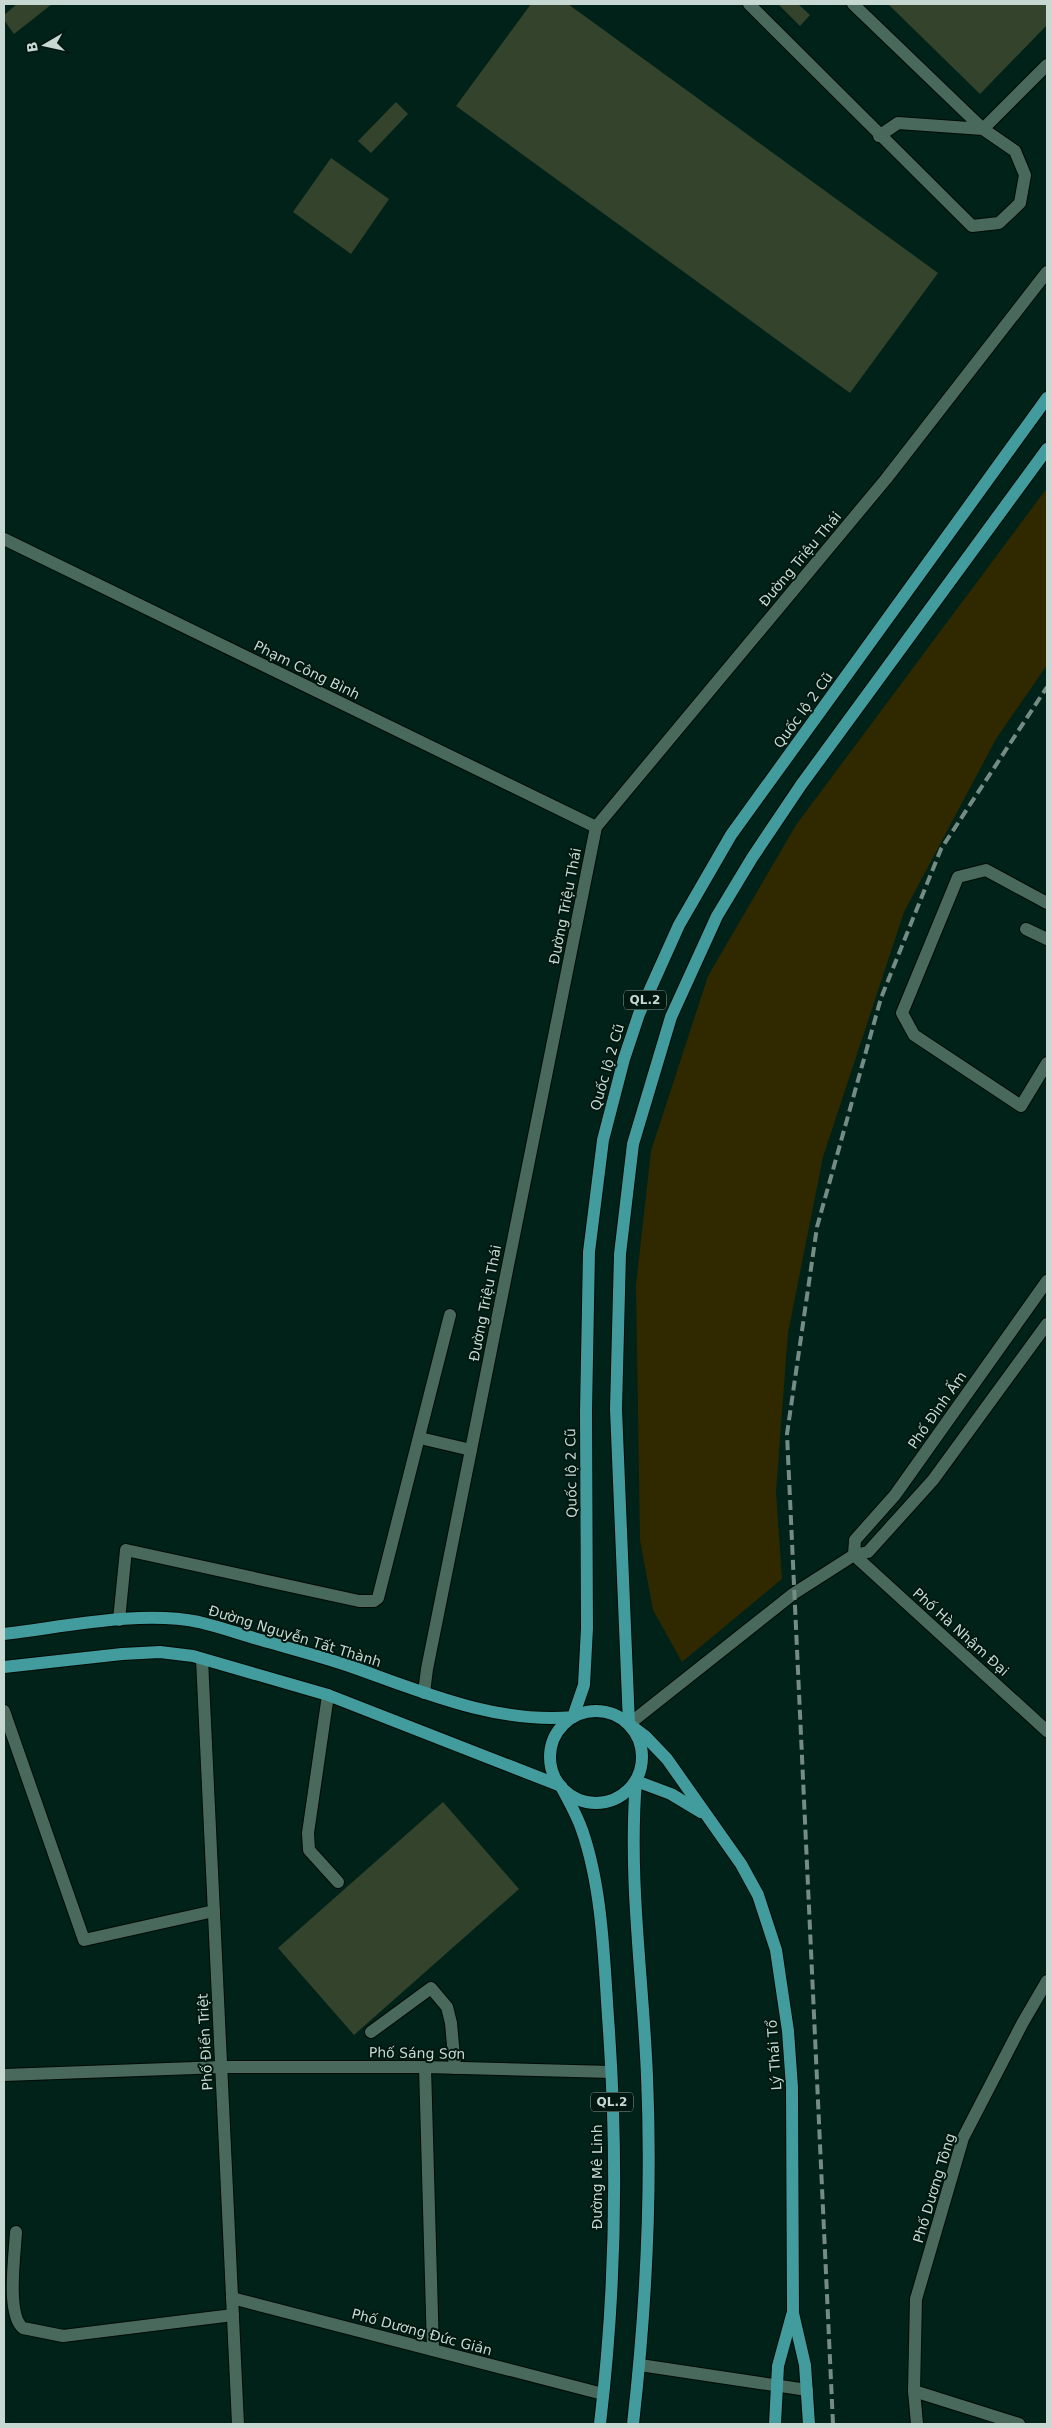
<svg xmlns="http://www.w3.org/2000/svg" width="1051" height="2428" viewBox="0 0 1051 2428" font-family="'DejaVu Sans',sans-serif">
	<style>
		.green { fill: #302900 }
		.building { fill: #34432b }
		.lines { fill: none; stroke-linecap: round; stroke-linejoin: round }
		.minor-casing { stroke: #000a05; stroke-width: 14 }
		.major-casing { stroke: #000a05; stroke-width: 14 }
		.minor { stroke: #48695c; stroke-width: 12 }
		.major { stroke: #429b9c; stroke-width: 12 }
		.rail { stroke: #748c84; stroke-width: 4; stroke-dasharray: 10 5; stroke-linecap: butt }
		.labels { text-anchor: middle; stroke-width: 4; stroke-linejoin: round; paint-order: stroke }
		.shield { fill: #011810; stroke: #8b9e97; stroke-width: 1 }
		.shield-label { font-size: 12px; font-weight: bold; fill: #c6d8d1 }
		.street-label { font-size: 14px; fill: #c6d8d1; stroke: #011810 }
	</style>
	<rect width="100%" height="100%" fill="#012218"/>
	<polygon class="green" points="1047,488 1047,665 996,739 904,912 823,1157 788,1333 776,1492 782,1579 682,1662 653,1610 640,1540 636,1285 651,1151 708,976 796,825"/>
	<g class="building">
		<polygon points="17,4 52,4 14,34 4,20 4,15"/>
		<polygon points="531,4 568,4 938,273 850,393 456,106"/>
		<polygon points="778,4 798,4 810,15 800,26"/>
		<polygon points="888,4 1047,4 1047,25 980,94"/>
		<polygon points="396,102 408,114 371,153 358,141"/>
		<polygon points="331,158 389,199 351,254 293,212"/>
		<polygon points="443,1802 519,1889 354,2035 278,1948"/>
	</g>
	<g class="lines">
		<defs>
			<g id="minor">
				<polyline points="749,4 972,226 999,223 1020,203 1025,175 1015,151 983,129 898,123 879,136"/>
				<polyline points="853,4 983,129 1047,65"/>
				<polyline points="4,539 596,827"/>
				<polyline points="1047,903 986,870 958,877 902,1013 914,1035 1021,1106 1047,1063"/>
				<polyline points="1026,929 1047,939"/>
				<polyline points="420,1438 471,1450"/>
				<polyline points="854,1555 855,1540 895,1495 1047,1281"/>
				<polyline points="854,1555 1047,1731"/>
				<polyline points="119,1620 126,1550 359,1601 374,1601 378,1598 450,1315"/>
				<polyline points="202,1659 238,2424"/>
				<polyline points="424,1693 427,1669 596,827 886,479 1047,272"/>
				<polyline points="328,1695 308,1833 309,1850 338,1882"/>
				<polyline points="4,1711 84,1940 214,1911"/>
				<polyline points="629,1724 793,1594 854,1555 868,1552 933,1480 1047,1324"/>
				<polyline points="371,2032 431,1988 447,2007 451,2023 455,2068"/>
				<polyline points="425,2067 433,2350"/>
				<polyline points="4,2075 222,2067 425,2067 611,2072"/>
				<path d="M16,2232C15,2254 6,2315 23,2328L63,2336L233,2315"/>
				<polyline points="232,2298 603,2394"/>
				<polyline points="640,2365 807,2390"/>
				<polyline points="914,2391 1019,2424"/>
				<polyline points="917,2424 914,2391 916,2299 963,2138 1022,2024 1047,1981"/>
			</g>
			<g id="major">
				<path d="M4,1634C64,1627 140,1610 199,1622C220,1627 240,1634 261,1640C292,1649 324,1657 355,1668C425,1693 498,1724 573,1717L584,1685L587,1628L586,1412L589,1252L603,1140L624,1059L639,1014L679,925L731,835L1047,398"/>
				<path d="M4,1667L122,1654L160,1652L193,1656L328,1695L561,1786C568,1800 577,1815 582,1830C602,1887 604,1957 608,2017C618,2152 616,2290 600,2424"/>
				<circle cx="596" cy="1757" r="46"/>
				<path d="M633,2424C646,2309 652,2192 647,2076C643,1977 628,1880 636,1781L671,1794L701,1812"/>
				<polyline points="775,2424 778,2366 792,2315"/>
				<polyline points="809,2424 805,2365 793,2313 792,2087 788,2031 776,1950 758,1895 741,1864 667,1759 645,1736 629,1724 616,1409 620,1254 633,1144 671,1017 717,916 752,858 801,785 1047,449"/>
			</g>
		</defs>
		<use href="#minor" class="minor-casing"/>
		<use href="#major" class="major-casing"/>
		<use href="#minor" class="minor"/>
		<use href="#major" class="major"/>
		<polyline class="rail" points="833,2424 787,1434 817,1227 881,998 941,849 1047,687"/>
	</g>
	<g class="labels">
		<g class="shield">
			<rect x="624" y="990.5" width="42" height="19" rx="4"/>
			<rect x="591" y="2092.5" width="42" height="19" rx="4"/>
		</g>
		<g class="shield-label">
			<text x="645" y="1004">QL.2</text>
			<text x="612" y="2106">QL.2</text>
		</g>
		<g class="street-label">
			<text transform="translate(800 559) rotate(-50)" y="5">Đường Triệu Thái</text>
			<text transform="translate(307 670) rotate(26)" y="5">Phạm Công Bình</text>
			<text transform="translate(803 710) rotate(-54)" y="5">Quốc lộ 2 Cũ</text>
			<text transform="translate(565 906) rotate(-79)" y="5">Đường Triệu Thái</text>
			<text transform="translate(607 1067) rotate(-74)" y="5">Quốc lộ 2 Cũ</text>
			<text transform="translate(485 1303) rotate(-79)" y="5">Đường Triệu Thái</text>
			<text transform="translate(937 1410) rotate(-55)" y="5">Phố Đình Ấm</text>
			<text transform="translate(571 1473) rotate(-91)" y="5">Quốc lộ 2 Cũ</text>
			<text transform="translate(961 1632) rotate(42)" y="5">Phố Hà Nhậm Đại</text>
			<text transform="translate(295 1636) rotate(17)" y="5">Đường Nguyễn Tất Thành</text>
			<text transform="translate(205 2042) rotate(-93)" y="5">Phố Điển Triệt</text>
			<text transform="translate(417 2053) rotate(1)" y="5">Phố Sáng Sơn</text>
			<text transform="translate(774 2055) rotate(-94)" y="5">Lý Thái Tổ</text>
			<text transform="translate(597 2177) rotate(-90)" y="5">Đường Mê Linh</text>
			<text transform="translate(934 2188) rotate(-73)" y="5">Phố Dương Tông</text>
			<text transform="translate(422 2332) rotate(15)" y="5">Phố Dương Đức Giản</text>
		</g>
	</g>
	<rect width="1051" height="2428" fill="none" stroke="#c6d8d1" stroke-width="10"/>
	<g transform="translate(45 45) rotate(261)" stroke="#011810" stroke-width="4" paint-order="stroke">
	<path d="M0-4L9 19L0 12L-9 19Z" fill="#c6d8d1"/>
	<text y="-8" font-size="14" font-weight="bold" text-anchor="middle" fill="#c6d8d1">B</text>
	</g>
</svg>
